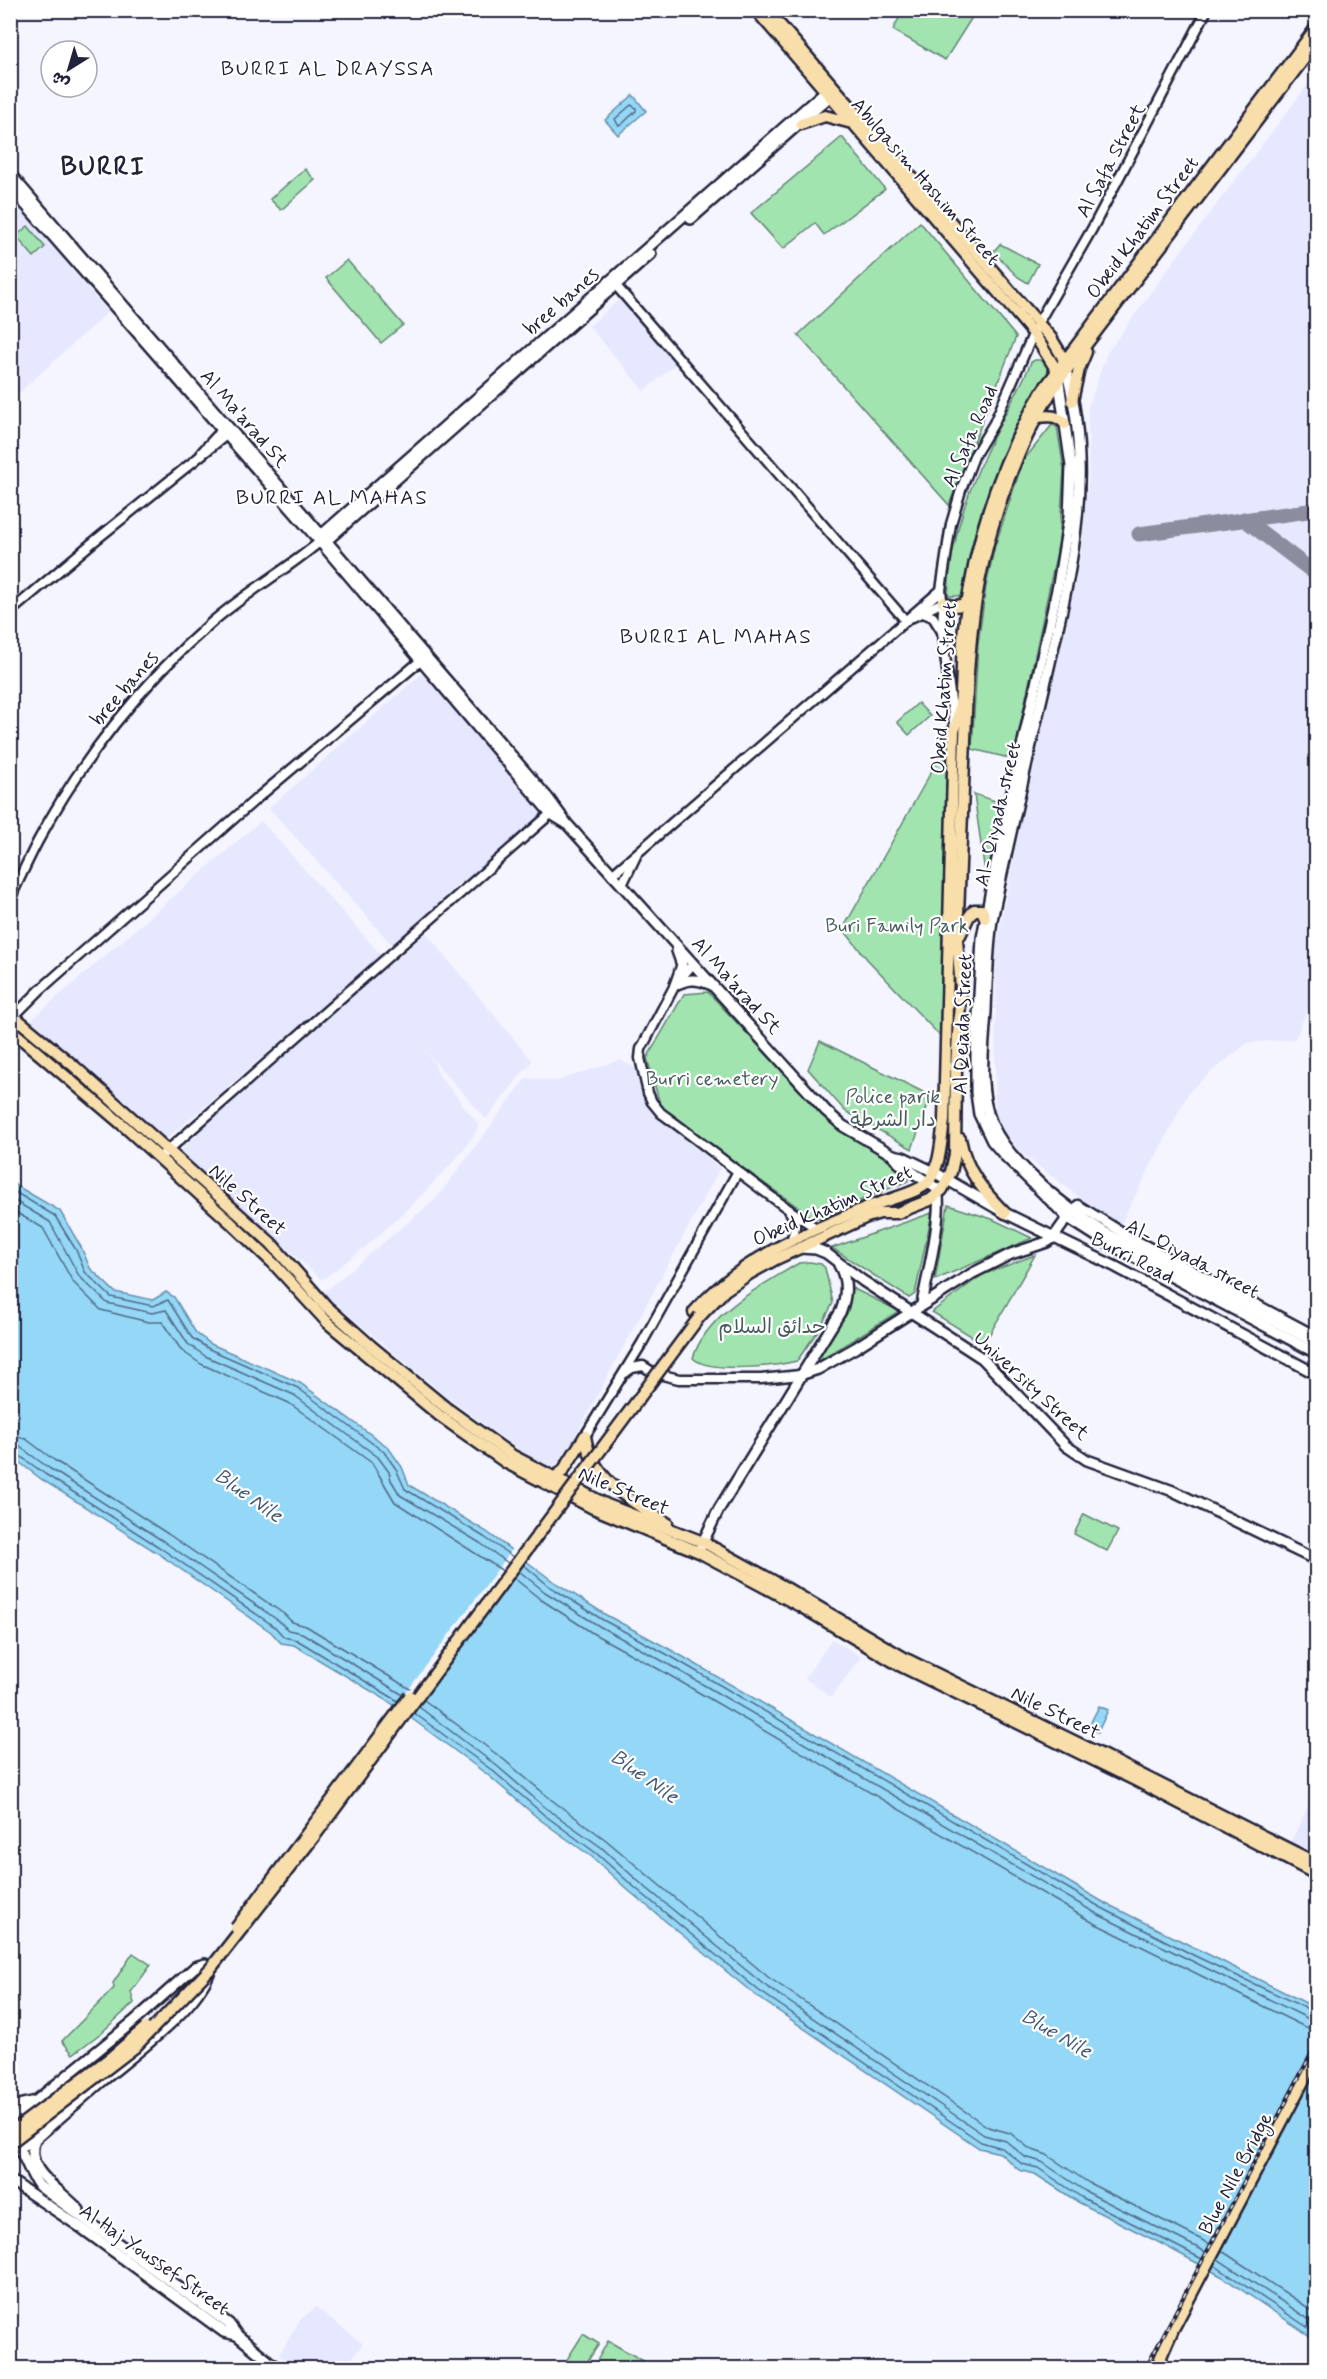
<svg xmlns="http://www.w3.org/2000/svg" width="1327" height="2379" viewBox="0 0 1327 2379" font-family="Mynerve,'Playpen Sans Arabic',sans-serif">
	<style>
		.built { fill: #e6e8ff }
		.green { fill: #a1e4af; stroke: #628375; stroke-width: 1.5 }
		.water { fill: #94d7f6; stroke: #668fab; stroke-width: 1.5 }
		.pier { fill: #f4f5ff }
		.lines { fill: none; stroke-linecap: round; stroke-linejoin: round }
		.shore { stroke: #506a86; stroke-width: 1.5 }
		.taxiway { stroke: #8b8c9d; stroke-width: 15 }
		.tertiary-casing { stroke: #22223b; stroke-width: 13 }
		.secondary-casing { stroke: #22223b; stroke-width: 14 }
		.primary-casing { stroke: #22223b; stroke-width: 15 }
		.tertiary { stroke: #fff; stroke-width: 8 }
		.secondary { stroke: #fff; stroke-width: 9 }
		.primary { stroke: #f8deab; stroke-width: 10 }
		.rail-casing { stroke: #22223b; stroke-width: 4 }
		.rail { stroke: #fff; stroke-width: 1.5; stroke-dasharray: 4.5; stroke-linecap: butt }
		.primary-bridge-casing { stroke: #22223b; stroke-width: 15; stroke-linecap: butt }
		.primary-bridge { stroke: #f8deab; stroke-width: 10 }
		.labels { text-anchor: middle; stroke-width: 4.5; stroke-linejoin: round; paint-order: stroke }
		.street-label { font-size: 20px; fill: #22223b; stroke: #fff }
		.park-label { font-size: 20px; fill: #485c5e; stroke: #fff }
		.neighbourhood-label { font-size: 21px; letter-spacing: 1.5px; fill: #22223b; stroke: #fff }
		.water-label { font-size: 21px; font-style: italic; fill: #445873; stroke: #fff }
		.district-label { font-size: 26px; font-weight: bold; letter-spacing: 1.5px; fill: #22223b; stroke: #fff }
	</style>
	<rect width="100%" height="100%" fill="#f4f5ff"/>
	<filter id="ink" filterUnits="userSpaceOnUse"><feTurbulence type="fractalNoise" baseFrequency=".0167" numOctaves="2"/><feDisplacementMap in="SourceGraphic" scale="12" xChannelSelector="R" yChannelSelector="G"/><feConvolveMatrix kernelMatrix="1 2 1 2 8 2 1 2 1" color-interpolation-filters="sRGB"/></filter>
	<g filter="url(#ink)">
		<g class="built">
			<polygon points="1316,74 1316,988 1295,1039 1248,1043 1212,1071 1189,1092 1119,1227 1021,1153 1006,1135 995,1116 996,955 998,938 1029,778 1081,557 1089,472 1088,408 1107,353 1179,254"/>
			<polygon points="10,197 108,312 11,400 10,400"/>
			<polygon points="622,297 679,361 644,391 589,326"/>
			<polygon points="425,671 548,813 394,947 269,808"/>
			<polygon points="261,821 382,956 165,1140 31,1020"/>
			<polygon points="426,933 532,1061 486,1119 421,1046 434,1062 438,1074 479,1125 474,1135 455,1160 411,1206 368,1245 322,1280 180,1152 224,1107"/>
			<polygon points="620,1060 635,1068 641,1093 650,1111 720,1168 556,1472 522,1452 444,1395 323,1293 437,1198 526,1078 557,1081"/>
			<polygon points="832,1639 861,1657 831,1697 805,1678"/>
			<polygon points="1316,1791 1316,1856 1290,1843"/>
			<polygon points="316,2307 363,2344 344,2368 298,2368 279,2355 301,2319"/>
		</g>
		<g class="green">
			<polygon points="903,10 976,10 976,11 945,60 893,30"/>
			<polygon points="842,137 885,189 824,235 815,223 783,249 751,213"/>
			<polygon points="305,169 315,180 281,210 270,199"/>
			<polygon points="920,222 1016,337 949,505 798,335"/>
			<polygon points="28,226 45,247 34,257 16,236"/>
			<polygon points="1000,244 1038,264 1028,283 1018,277 993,252"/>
			<polygon points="347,260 403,325 381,343 326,278"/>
			<path d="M1035,360H1040L1048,365C1049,390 1020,419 1009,442C988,488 968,545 963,596H948C950,535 972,478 1000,424C1010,404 1023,383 1031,362Z"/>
			<polygon points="1052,425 1057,427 1064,470 1059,542 1013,759 972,749 978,644 986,586 995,546 1023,461"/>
			<polygon points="918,703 930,716 909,735 897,722"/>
			<polygon points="939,758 947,760 940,1036 867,959 843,929"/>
			<polygon points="974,794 1004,804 986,880"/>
			<polygon points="708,992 833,1125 909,1173 908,1181 815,1219 662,1111 647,1058 684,994"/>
			<polygon points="820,1041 931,1096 912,1149 845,1111 808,1069"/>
			<polygon points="948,1205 992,1219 1032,1238 935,1280"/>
			<polygon points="932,1213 915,1294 909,1298 832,1248"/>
			<polygon points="1035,1255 984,1344 932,1312 982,1275"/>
			<path d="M810,1262L821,1264L825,1268L833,1303L821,1326L797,1361C776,1366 709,1374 693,1358C707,1313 761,1286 799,1263Z"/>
			<polygon points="852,1288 899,1311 811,1366 847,1309"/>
			<polygon points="1084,1514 1118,1531 1107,1551 1074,1534"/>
			<polygon points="133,1953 151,1965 131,1992 134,2003 101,2033 73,2054 62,2041 114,1988 113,1983"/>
			<polygon points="583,2334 599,2344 583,2368 577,2368 566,2361"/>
			<polygon points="608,2341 656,2368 593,2368"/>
		</g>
		<g class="water">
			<polygon points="633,95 646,111 618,135 605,120"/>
			<polygon points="10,1182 60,1211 81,1247 90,1268 115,1292 153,1300 166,1292 174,1297 196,1333 211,1344 300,1383 388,1447 402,1467 409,1485 487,1532 553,1581 606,1615 673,1651 1103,1902 1316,2008 1316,2340 1221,2276 1158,2242 1078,2202 1035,2174 1019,2170 1000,2153 979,2148 755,1995 629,1891 592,1857 539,1819 489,1776 388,1701 294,1645 281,1643 271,1632 156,1552 41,1479 11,1456"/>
			<polygon points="1099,1706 1108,1710 1098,1732 1088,1728"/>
		</g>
		<polygon class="pier" points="514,1547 528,1557 406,1718 394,1709"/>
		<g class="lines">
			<g class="shore">
				<polygon points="631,105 636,108 636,111 621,125 618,125 615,119"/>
				<polyline points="10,1189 55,1216 76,1250 85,1272 111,1297 153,1306 168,1300 192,1338 209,1349 298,1388 384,1452 396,1469 405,1489 484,1537 513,1557"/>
				<polyline points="10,1198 50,1222 79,1276 107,1303 152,1313 166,1310 188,1344 205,1356 294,1395 378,1457 389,1472 391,1480 400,1495 480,1543 508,1563"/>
				<polyline points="10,1209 43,1228 73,1282 101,1310 148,1322 162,1322 182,1351 201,1364 289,1403 372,1463 395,1502 503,1571"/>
				<polyline points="10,1435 26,1439 54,1460 168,1534 284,1614 292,1622 306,1626 410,1689"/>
				<polyline points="10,1444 20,1447 49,1468 163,1541 279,1621 288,1630 302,1633 403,1695"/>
				<polyline points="10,1452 16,1453 45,1474 159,1547 275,1627 284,1637 297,1640 398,1701"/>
				<polyline points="524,1565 549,1586 603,1620 670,1656 1100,1907 1195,1956 1316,2013"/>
				<polyline points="519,1571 545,1592 599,1626 666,1663 1097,1914 1309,2019 1316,2020"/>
				<polyline points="514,1578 540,1599 594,1634 662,1671 1092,1922 1305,2027 1316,2029"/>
				<polyline points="424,1700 503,1759 553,1801 606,1840 768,1977 988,2127 1010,2133 1030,2149 1047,2155 1089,2183 1210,2244"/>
				<polyline points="419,1707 497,1766 547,1809 601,1847 638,1881 763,1984 984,2135 1006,2141 1025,2157 1042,2162 1085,2191 1206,2252"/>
				<polyline points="414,1713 493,1771 543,1814 596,1853 633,1886 758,1990 981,2142 1002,2148 1022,2164 1038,2168 1081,2197 1202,2259"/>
				<polyline points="1222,2251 1316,2313"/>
				<polyline points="1218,2259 1316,2324"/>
				<polyline points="1214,2265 1316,2333"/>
			</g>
			<g class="taxiway">
				<polyline points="1244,519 1316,574"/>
				<polyline points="1139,534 1316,510"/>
			</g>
			<defs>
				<g id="tertiary">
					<polyline points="612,281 906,621"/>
					<polyline points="202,452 225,427"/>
					<polyline points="10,612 92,543 230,432"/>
					<polyline points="923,613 933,617 941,630"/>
					<polyline points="913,617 943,602"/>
					<polyline points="954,724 942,632 943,609 941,590 951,524 961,490 974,456 994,423 1038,323 1092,229 1207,10"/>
					<polyline points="612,875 941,590"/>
					<polyline points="622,885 636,856"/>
					<path d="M10,899C19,880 28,860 38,841C81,760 142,683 211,623C244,594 283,572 317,544H322"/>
					<path d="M693,964L675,985L641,1049L640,1058L648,1093L652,1102L661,1113C714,1151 762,1193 816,1228"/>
					<polyline points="14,1016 41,989 255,800 425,657"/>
					<polyline points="159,1158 555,810"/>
					<polyline points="1073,1211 1078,1205 1128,1236 1316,1336"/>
					<path d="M790,1212C798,1223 795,1229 791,1241"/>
					<polyline points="625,1373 632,1368 643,1366 654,1373 679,1379 761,1379 800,1375"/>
					<polyline points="585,1436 642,1343 737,1173"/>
					<polyline points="262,2368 267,2361"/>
				</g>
				<g id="secondary">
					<path d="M10,174L548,798L567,824L826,1111L843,1126L893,1155L899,1163L936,1188C945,1205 926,1282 922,1304"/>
					<polyline points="10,187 322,544 551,814 564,822"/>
					<polyline points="691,219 835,92"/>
					<path d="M1065,366C1097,479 1069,579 1044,689C1026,766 1008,843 992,920C988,950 987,981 986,1011C984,1047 977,1090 992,1124C1010,1165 1069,1210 1106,1233L1316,1343"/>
					<polyline points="1058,376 1071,466 1069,517 1058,585 995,868 982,938 976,1053 976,1093 979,1114 992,1141 1005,1156 1068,1218 1104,1241 1316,1353"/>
					<polyline points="318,538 830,87"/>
					<polyline points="324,543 651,254"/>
					<polyline points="675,985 682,965 677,951"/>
					<path d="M675,985C688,979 696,978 709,984"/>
					<polyline points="893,1155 903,1157 934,1172 1005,1213 1116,1267 1316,1374"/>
					<polyline points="800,1248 816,1249 826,1253 863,1281 982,1358 1066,1446 1087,1460 1173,1491 1316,1560"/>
					<polyline points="800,1375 818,1369 855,1348 973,1273 1011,1254 1047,1242 1053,1238 1070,1214"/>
					<path d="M701,1546L719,1509L841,1311C847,1295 848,1280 839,1265"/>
					<polyline points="10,2107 32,2102"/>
					<polyline points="10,2122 133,2022 195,1967 205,1964"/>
					<path d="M10,2134C23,2149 27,2170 39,2186L229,2324L237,2335L277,2368"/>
					<path d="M35,2139C22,2171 62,2190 79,2210"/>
					<path d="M14,2148H19L35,2139C57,2120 79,2101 101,2082C133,2055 196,2010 210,1971"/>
					<polyline points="10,2180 83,2229 224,2332 237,2335"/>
				</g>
				<g id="primary">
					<polyline points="756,10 1034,334 1057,371"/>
					<polyline points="767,10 1051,338 1062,356 1064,362"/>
					<polyline points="801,124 825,116 852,123"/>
					<polyline points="1072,401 1079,369 1086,352"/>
					<path d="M1036,417C1048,416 1057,414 1065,424"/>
					<path d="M943,602C952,607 959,608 967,601"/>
					<polyline points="960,935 968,918 974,910 982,910 985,918"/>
					<polyline points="10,1013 75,1067 271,1243 326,1306 371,1346 445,1407 513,1456 607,1505 703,1542 786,1588 906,1659 1096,1752 1316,1863"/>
					<polyline points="10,1029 124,1126 231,1223 273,1263 328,1323 440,1416 505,1462 593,1508 699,1552 800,1606 901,1666 1137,1781 1316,1874"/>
					<path d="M960,1139C966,1171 983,1191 1005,1213"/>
					<path d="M694,1312C739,1260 802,1234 865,1208C879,1202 920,1193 928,1182C941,1166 941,1140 944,1121L954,731C965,700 960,660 964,627C974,542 999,463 1043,390L1316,28"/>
					<path d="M700,1316L725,1290L749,1274L776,1259L867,1217L880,1213H897L930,1200L942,1190L951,1172L955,1154L956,1067L961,988L957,940C959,881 962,822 964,763C966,725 966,687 970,649C977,557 1008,457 1059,380L1316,43"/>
					<path d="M585,1436C591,1479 633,1503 667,1523"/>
					<polyline points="554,1478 563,1471 585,1436"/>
					<polyline points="1156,2368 1173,2329 1316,2057"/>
				</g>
			</defs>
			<use href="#tertiary" class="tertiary-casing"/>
			<use href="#secondary" class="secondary-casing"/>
			<use href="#primary" class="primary-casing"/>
			<use href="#tertiary" class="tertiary"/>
			<use href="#secondary" class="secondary"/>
			<use href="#primary" class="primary"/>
			<defs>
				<polyline id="rail" points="1146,2368 1316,2045"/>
			</defs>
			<use href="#rail" class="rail-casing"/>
			<use href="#rail" class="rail"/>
			<defs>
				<g id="primary-bridge">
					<polyline points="236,1928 410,1696"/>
					<polyline points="10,2133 110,2058 145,2028"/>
					<polyline points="10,2143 135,2047 211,1968 313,1838 700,1316"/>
				</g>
			</defs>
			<use href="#primary-bridge" class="primary-bridge-casing"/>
			<use href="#primary-bridge" class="primary-bridge"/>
		</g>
	</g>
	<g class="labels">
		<g class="street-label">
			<text transform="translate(1110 160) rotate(-62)" y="7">Al Safa Street</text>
			<text transform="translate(926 181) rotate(49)" y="7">Abulgasim Hashim Street</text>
			<text transform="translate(1142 227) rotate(-53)" y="7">Obeid Khatim Street</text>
			<text transform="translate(561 301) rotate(-41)" y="7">bree banes</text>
			<text transform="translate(245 418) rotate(49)" y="7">Al Ma'arad St</text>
			<text transform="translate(969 436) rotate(-66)" y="7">Al Safa Road</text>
			<text transform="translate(124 688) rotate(-49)" y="7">bree banes</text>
			<text transform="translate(943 688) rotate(-86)" y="7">Obeid Khatim Street</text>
			<text transform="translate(997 814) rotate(-77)" y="7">Al- Qiyada street</text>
			<text transform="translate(737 985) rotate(48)" y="7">Al Ma'arad St</text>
			<text transform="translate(962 1024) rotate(-88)" y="7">Al Qeiada Street</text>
			<text transform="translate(248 1199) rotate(42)" y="7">Nile Street</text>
			<text transform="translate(832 1205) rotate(-24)" y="7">Obeid Khatim Street</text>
			<text transform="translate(1133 1257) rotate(27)" y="7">Burri Road</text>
			<text transform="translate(1193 1258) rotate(28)" y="7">Al- Qiyada street</text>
			<text transform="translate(1032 1385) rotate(43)" y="7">University Street</text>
			<text transform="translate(624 1490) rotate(23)" y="7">Nile Street</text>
			<text transform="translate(1056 1712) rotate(26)" y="7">Nile Street</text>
			<text transform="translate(1235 2173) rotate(-62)" y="7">Blue Nile Bridge</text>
			<text transform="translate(155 2259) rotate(35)" y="7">Al Haj Youssef Street</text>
		</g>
		<g class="park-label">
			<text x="897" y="932">Buri Family Park</text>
			<text x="712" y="1085">Burri cemetery</text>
			<text x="893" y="1103">Police parik<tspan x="893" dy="23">دار الشرطة</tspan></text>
			<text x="772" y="1333">حدائق السلام</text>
		</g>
		<g class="neighbourhood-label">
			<text x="328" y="75">BURRI AL DRAYSSA</text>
			<text x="332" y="504">BURRI AL MAHAS</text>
			<text x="716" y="643">BURRI AL MAHAS</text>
		</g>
		<g class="water-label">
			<text transform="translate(249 1495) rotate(35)" y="7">Blue Nile</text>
			<text transform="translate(645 1776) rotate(35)" y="7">Blue Nile</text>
			<text transform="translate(1057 2033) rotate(30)" y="7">Blue Nile</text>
		</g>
		<g class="district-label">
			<text x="103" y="175">BURRI</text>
		</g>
	</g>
	<rect width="1327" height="2379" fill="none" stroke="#fff" stroke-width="36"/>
	<rect x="18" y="18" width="1291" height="2343" fill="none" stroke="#22223b" stroke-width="2" filter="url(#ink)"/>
	<g transform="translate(69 69) rotate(217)"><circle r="28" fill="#ffffff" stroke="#a7a7b1" stroke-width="1.5"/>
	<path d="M0-4.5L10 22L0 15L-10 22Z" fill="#22223b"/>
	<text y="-9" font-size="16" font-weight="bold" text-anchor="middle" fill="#22223b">ش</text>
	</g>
</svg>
